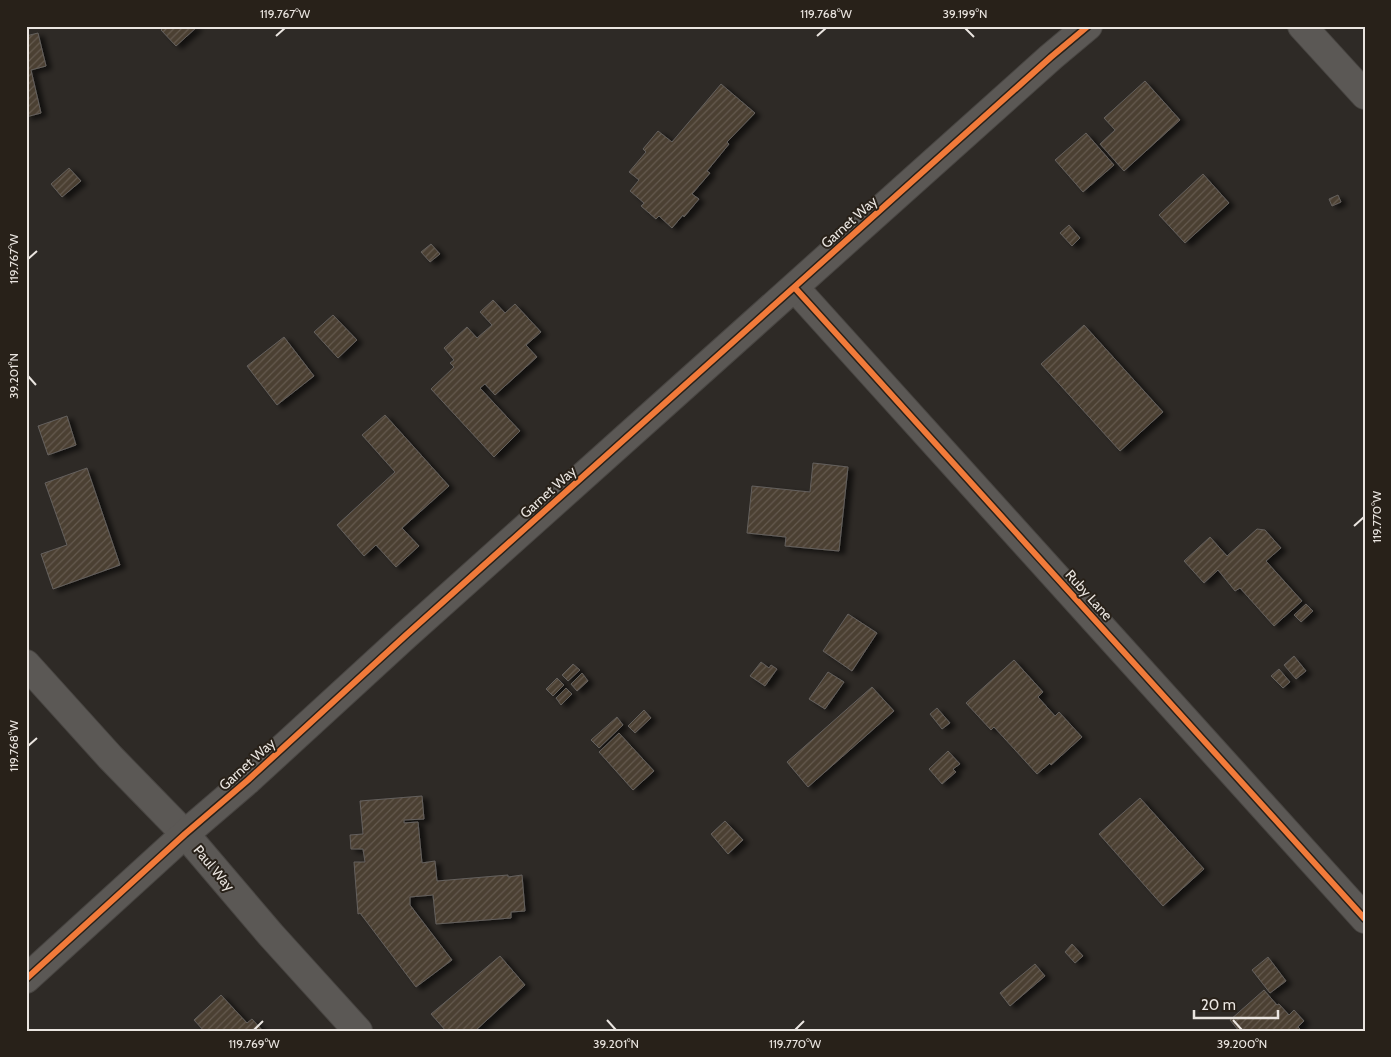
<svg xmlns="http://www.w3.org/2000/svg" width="1391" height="1057" viewBox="0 0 1391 1057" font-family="Cabin,sans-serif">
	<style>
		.building { fill: url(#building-hatch); stroke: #64605d; filter: url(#shadow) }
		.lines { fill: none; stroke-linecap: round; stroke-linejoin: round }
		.minor-casing { stroke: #484542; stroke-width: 30 }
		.minor { stroke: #5b5855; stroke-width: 28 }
		.cycleway-casing { stroke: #282119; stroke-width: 9 }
		.cycleway { stroke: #f17a3a; stroke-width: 6 }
		.ticks { fill: none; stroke: #eae5e0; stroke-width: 2 }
		.labels { text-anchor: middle; stroke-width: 4; stroke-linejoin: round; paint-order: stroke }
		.street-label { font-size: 14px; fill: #eae5e0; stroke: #282119 }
		.neatline { fill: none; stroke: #eae5e0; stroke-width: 2 }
		.ticks-label { font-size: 12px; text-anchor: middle; fill: #eae5e0 }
	</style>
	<defs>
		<pattern id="building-hatch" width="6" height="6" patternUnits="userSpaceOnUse" patternTransform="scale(1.25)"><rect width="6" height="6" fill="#4b3f32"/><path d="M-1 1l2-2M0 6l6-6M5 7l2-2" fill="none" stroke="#655b4f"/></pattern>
		<filter id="shadow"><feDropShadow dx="5.5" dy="3" stdDeviation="2.5" flood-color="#0009"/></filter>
	</defs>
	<rect width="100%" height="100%" fill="#2e2a26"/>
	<g class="building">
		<polygon points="165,26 196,26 197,27 176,46 161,30"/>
		<polygon points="38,33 46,66 31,70 41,113 26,117 26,36"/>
		<polygon points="1145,81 1180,120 1124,171 1100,144 1115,130 1104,118"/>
		<polygon points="721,84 755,113 727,142 729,144 707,171 710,173 692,194 699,199 684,217 683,215 672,228 659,216 656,219 641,206 644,203 630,191 639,180 629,172 646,152 643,149 658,131 672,142"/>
		<polygon points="1086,133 1114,165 1083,192 1055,160"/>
		<polygon points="69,168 81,181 62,197 51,184"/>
		<polygon points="1203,174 1229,203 1185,243 1159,215"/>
		<polygon points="1338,195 1341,202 1332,206 1329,199"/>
		<polygon points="1069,225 1080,238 1072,246 1060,233"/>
		<polygon points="431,244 440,254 430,262 421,252"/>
		<polygon points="493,300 505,313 515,304 541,332 526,345 537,357 495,395 485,384 480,388 520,431 494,457 431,389 454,367 450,363 454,360 444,348 467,327 477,338 492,325 480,312"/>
		<polygon points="333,315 357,340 338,358 314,332"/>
		<polygon points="1084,325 1163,412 1120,451 1041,364"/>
		<polygon points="284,337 314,376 277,405 247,366"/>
		<polygon points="385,415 449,486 402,528 419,546 396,567 376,545 364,556 337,525 395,472 362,435"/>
		<polygon points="67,416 76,445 48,455 38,426"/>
		<polygon points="813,463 848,467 839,551 785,546 786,537 747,533 752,486 810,492"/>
		<polygon points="87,468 120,565 53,589 41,554 67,545 45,483"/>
		<polygon points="1257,529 1265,530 1281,548 1266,561 1302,601 1274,626 1240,588 1235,591 1218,570 1204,583 1184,561 1210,537 1227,556"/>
		<polygon points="1306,604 1313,611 1301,622 1294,615"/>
		<polygon points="848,614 877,633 852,671 823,651"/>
		<polygon points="1294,656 1306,671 1296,679 1284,665"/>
		<polygon points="1014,660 1043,692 1038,697 1055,716 1059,712 1082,737 1051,765 1050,763 1037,774 994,727 991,730 966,703"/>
		<polygon points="761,662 769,668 771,665 777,669 765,686 750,676"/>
		<polygon points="573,664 580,670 568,681 562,675"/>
		<polygon points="1279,669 1290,682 1283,688 1271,676"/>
		<polygon points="828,672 844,682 825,709 809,699"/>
		<polygon points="582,673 588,681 577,691 571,684"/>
		<polygon points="557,678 564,685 553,696 546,689"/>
		<polygon points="872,687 894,711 808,787 787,762"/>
		<polygon points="566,688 572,694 561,705 556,698"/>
		<polygon points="937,708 950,723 942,729 930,714"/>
		<polygon points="644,710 651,718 635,733 628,726"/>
		<polygon points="617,717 623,725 599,748 591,740"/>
		<polygon points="619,733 654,771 633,790 599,752"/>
		<polygon points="948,751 960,764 953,769 956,772 942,784 929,769"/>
		<polygon points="422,796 424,819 404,820 404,823 418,822 422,863 435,861 437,881 508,875 508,877 522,875 525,911 511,912 511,918 436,924 433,895 410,897 410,905 452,960 416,987 360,913 358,914 354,862 365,862 363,849 351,849 350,835 363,834 360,801"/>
		<polygon points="1140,798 1204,869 1163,906 1099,834"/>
		<polygon points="725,821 743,840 728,854 711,834"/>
		<polygon points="1072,944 1083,956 1075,963 1065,952"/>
		<polygon points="500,956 525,985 475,1031 446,1031 431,1014"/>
		<polygon points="1268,957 1286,981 1270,993 1252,970"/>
		<polygon points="1035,964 1045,976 1010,1006 1000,993"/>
		<polygon points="1264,990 1277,1005 1279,1004 1289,1015 1294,1010 1304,1021 1298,1027 1302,1031 1239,1031 1230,1020"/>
		<polygon points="221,995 247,1023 252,1019 263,1031 204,1031 194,1020"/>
	</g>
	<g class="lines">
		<defs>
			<g id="minor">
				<polyline points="1302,26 1365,95"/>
				<polyline points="795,288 1365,919"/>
				<polyline points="26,664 110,757 185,834 271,935 358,1031"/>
				<polyline points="26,979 185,834 248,780 405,636 1051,57 1088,26"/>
			</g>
		</defs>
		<use href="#minor" class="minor-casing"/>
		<use href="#minor" class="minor"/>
		<defs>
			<g id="cycleway">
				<polyline points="795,288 1365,919"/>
				<polyline points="26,979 185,834 248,780 405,636 1051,57 1088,26"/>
			</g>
		</defs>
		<use href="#cycleway" class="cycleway-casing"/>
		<use href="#cycleway" class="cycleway"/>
	</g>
	<path class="ticks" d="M965,28L974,37M276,36L285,28M817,36L826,28M28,259L37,251M28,376L36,385M1354,526L1364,517M28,746L37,738M607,1020L616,1030M1233,1020L1242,1030M254,1030L263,1021M795,1030L804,1021"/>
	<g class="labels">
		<g class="street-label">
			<text transform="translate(849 222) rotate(-42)" y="5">Garnet Way</text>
			<text transform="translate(548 492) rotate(-42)" y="5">Garnet Way</text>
			<text transform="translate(1089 595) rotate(48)" y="5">Ruby Lane</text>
			<text transform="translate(247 764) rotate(-42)" y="5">Garnet Way</text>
			<text transform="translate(214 868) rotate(50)" y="5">Paul Way</text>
		</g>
	</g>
	<rect width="1391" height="1057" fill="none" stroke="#282119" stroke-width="55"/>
	<path d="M1194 1010v8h84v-8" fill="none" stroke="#eae5e0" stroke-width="2.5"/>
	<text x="1201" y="1010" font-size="15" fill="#eae5e0" stroke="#282119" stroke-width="4" paint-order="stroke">20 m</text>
	<rect x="28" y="28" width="1336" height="1002" class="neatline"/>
	<g class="ticks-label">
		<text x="285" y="18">119.767°W</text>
		<text x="826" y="18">119.768°W</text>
		<text x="965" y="18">39.199°N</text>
		<text transform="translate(14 259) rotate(-90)" y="4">119.767°W</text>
		<text transform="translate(14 376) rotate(-90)" y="4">39.201°N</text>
		<text transform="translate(1377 517) rotate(-90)" y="4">119.770°W</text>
		<text transform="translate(14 746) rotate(-90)" y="4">119.768°W</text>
		<text x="254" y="1048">119.769°W</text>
		<text x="616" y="1048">39.201°N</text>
		<text x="795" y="1048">119.770°W</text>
		<text x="1242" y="1048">39.200°N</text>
	</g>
</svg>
